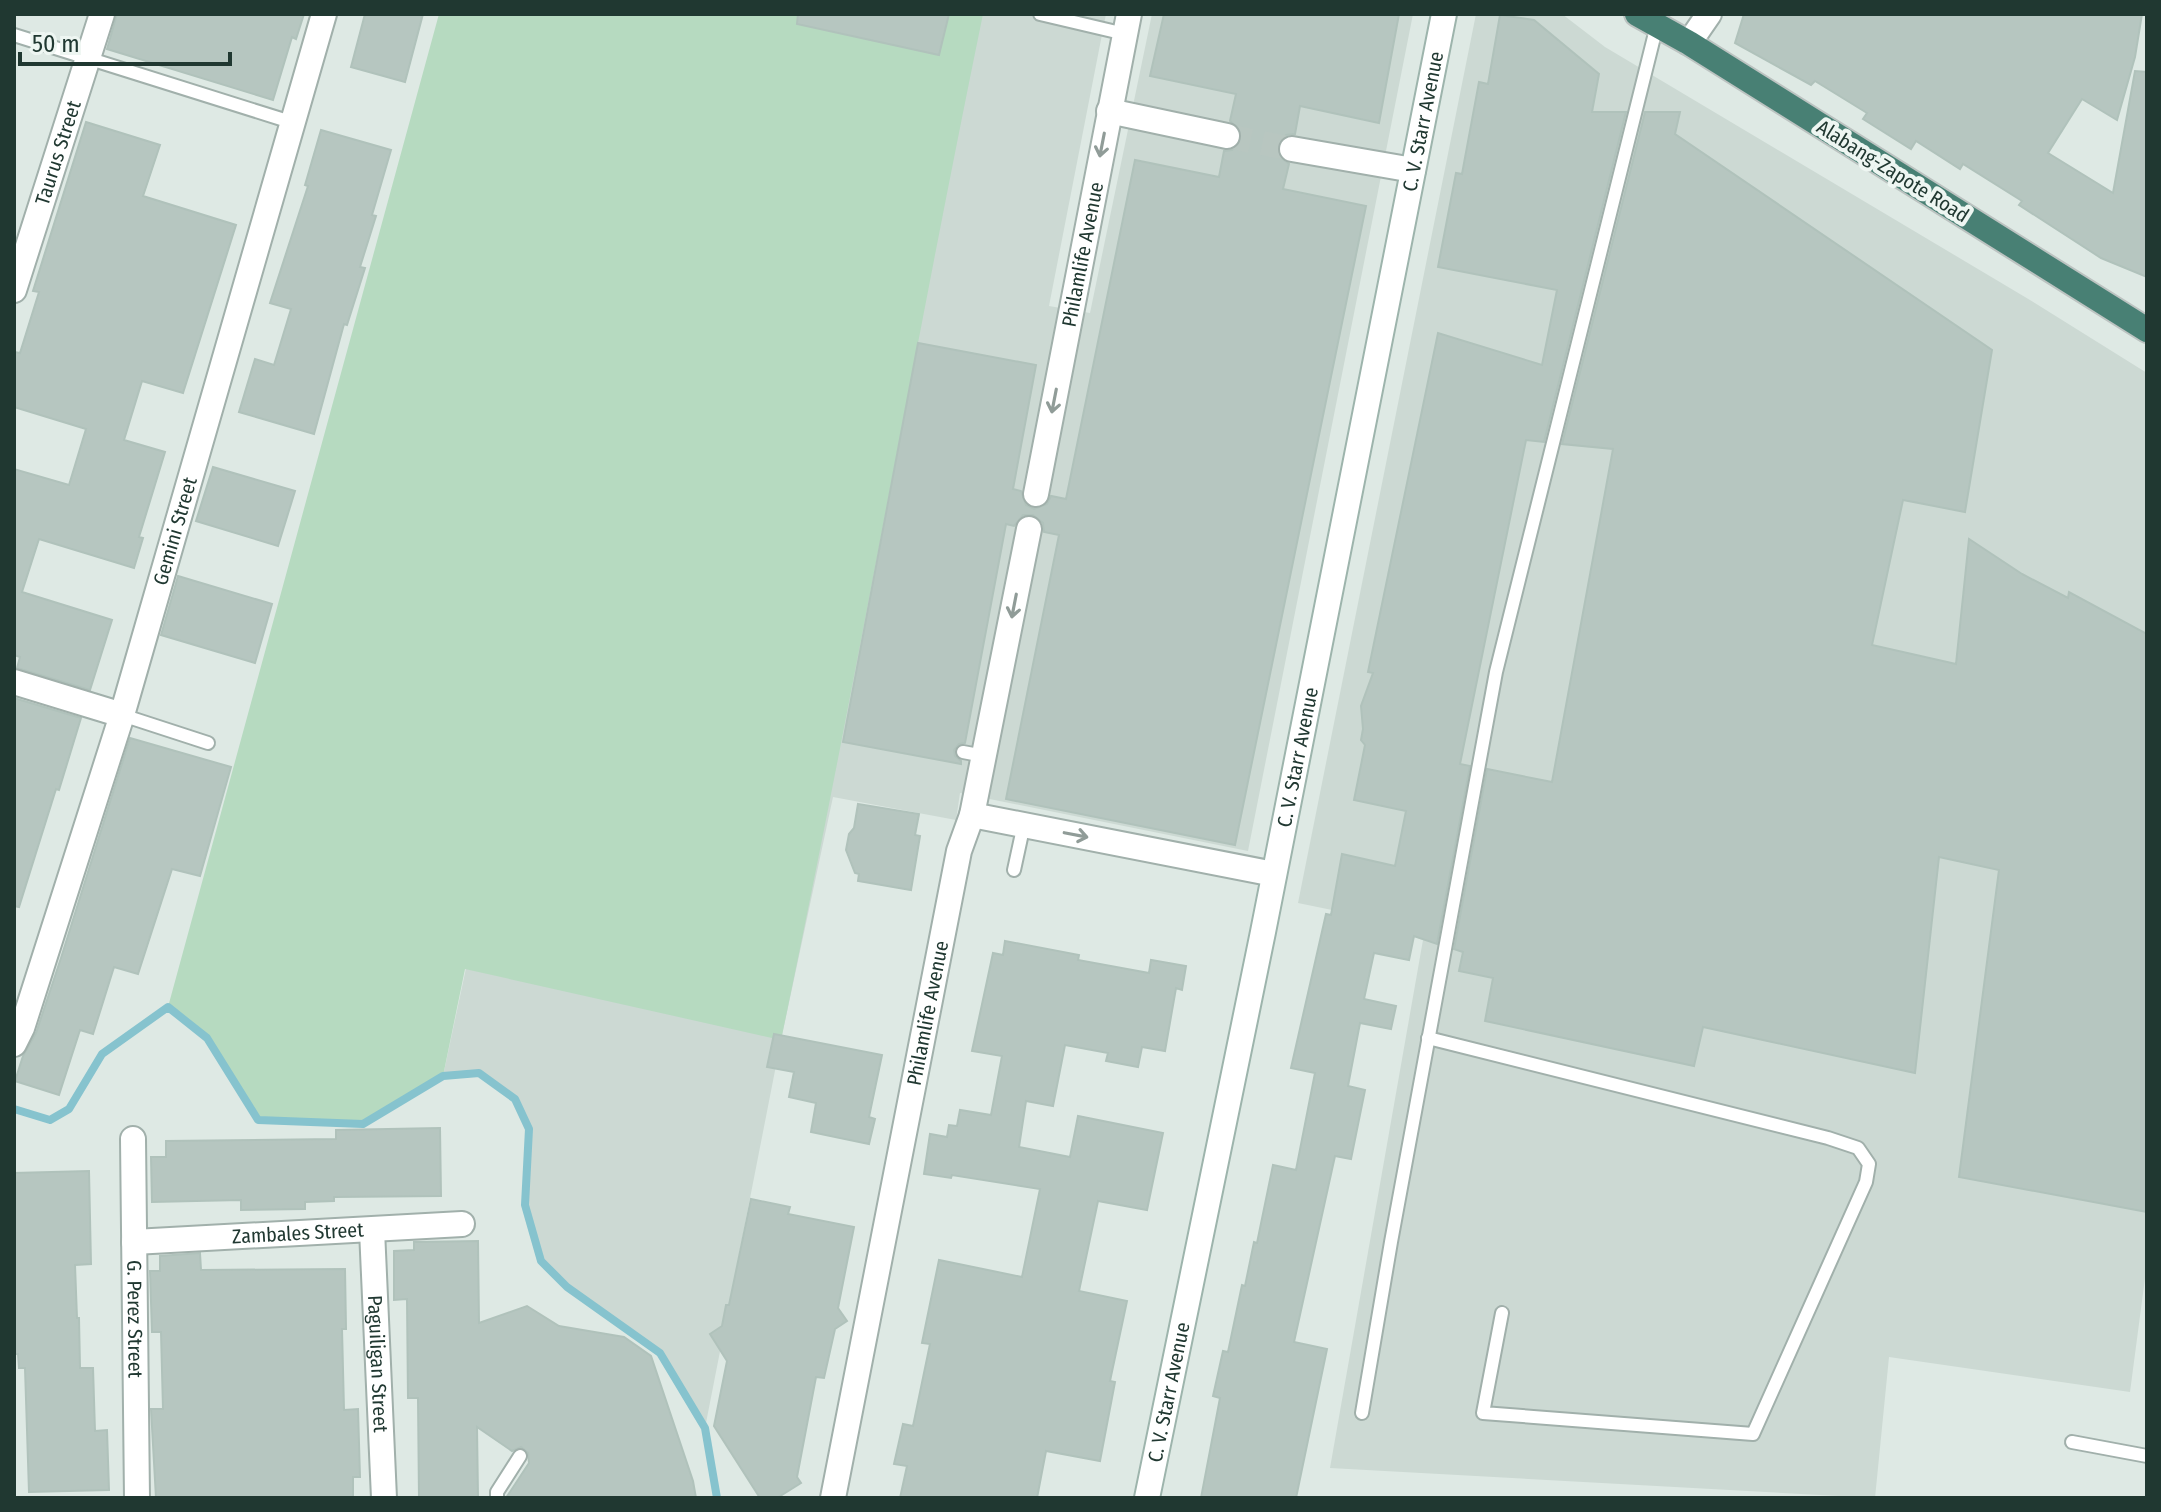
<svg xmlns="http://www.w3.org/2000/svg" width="2161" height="1512" viewBox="0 0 2161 1512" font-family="'Fira Sans Condensed',sans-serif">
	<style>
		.built { fill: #ccd9d3 }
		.grass { fill: #b6dac0 }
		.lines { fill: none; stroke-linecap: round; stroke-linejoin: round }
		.stream { stroke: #86c3ce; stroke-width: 8 }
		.building { fill: #b6c6c0; stroke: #b0c2bb; stroke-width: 2 }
		.minor-tunnel { stroke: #b8c6c0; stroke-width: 24; stroke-dasharray: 24 12; stroke-linecap: butt }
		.service-casing { stroke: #a1b0ab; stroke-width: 16 }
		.minor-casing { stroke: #a1b0ab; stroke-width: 28 }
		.tertiary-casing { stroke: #a1b0ab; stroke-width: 28 }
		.secondary-casing { stroke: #9db4ac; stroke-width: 28 }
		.trunk-casing { stroke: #bcc3c1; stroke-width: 28 }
		.service { stroke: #fff; stroke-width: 12 }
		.minor { stroke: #fff; stroke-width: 24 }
		.tertiary { stroke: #fff; stroke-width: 24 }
		.secondary { stroke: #fff; stroke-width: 24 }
		.trunk { stroke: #488074; stroke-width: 24 }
		.oneway { stroke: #909c98 }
		.labels { text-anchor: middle; stroke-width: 8; stroke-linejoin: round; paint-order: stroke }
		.street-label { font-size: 20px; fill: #203831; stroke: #eef6f2 }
	</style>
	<rect width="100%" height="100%" fill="#dee9e4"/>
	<g class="built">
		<polygon points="670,14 1106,14 1049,306 1090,313 1152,14 1413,14 1248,851 960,793 956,820 833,797 781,1040 705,1428 660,1353 567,1287 541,1261 525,1205 529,1129 515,1099 479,1073 443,1076"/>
		<polygon points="1476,14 1562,14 1605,47 2030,300 2147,373 2147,1263 2130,1392 1889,1357 1875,1498 1330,1468 1423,940 1332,910 1298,903"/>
	</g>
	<path class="grass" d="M439,14H983C913,355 853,699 781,1040L465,969L443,1076L363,1124L258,1120L207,1038L168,1007Z"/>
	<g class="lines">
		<polyline class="stream" points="14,1109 50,1120 69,1109 102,1054 168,1007 207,1038 258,1120 363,1124 443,1076 479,1073 515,1099 529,1129 525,1205 541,1261 567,1287 660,1353 705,1428 717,1498"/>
	</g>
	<g class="building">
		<polygon points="117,14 304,14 296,39 292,37 273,100 107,49"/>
		<polygon points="365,14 423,14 405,82 351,67"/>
		<polygon points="798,14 949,14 939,55 797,24"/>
		<polygon points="1164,14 1399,14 1379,123 1300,106 1295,134 1286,135 1277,146 1278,155 1289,164 1283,189 1366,206 1235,845 1006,799 1059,535 1044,532 1043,523 1033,515 1023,515 1014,526 1006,524 965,743 959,744 954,750 955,756 961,761 961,764 843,742 918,343 1036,365 1013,489 1021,491 1026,505 1034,509 1047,504 1051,496 1066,499 1135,160 1219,177 1224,151 1232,150 1241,140 1241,131 1230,121 1236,94 1150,76"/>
		<polygon points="1744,14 2142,14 2135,57 2117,120 2082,99 2048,153 2113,193 2135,71 2147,72 2147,277 2101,258 2019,205 2022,201 1963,164 1960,169 1916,141 1911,149 1863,119 1867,113 1815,81 1811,85 1735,43"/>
		<polygon points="1500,15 1534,20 1599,74 1592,112 1626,112 1544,442 1526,440 1460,764 1470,766 1437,944 1414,936 1409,960 1374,953 1364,999 1396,1006 1391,1029 1360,1023 1348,1086 1365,1090 1351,1159 1335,1156 1294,1342 1327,1349 1296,1498 1201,1498 1220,1398 1213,1396 1223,1351 1228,1352 1242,1285 1245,1286 1254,1242 1257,1243 1273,1165 1296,1170 1315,1073 1291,1068 1326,914 1331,915 1342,854 1395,866 1406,811 1354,800 1365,745 1361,740 1363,729 1361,706 1373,673 1368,672 1438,333 1542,365 1557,290 1438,267 1456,173 1462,174 1479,82 1488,84"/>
		<polygon points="1645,112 1680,112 1675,134 1992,350 1965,512 1903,500 1872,645 1956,664 1969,539 2022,574 2068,598 2069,592 2147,634 2147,1212 1959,1177 1999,870 1939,857 1915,1073 1703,1027 1694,1066 1485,1021 1493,978 1459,971 1463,952 1454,949 1487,769 1552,782 1613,449 1562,444"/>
		<polygon points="86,122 160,145 143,196 236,225 183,393 142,381 124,440 165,452 139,537 143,538 134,568 39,539 22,592 112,620 90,690 17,668 20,657 14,655 14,469 69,485 86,429 14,407 14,352 20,353 39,292 33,291"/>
		<polygon points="321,130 391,150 372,215 376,216 360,267 365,268 347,325 344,324 314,434 239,412 255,359 274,365 291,309 270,303 308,186 305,185"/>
		<polygon points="213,467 295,491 278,546 196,521"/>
		<polygon points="178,576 272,604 255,663 161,635"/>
		<polygon points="14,698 81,718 59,790 56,789 19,907 14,906"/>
		<polygon points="130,738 231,767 200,876 172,869 138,974 114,967 93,1034 80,1030 59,1095 15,1081 23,1056 36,1033 61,958"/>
		<polygon points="858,804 919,814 915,835 920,836 911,890 858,881 859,874 855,873 846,850 849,834 854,828"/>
		<polygon points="1005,941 1079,955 1078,960 1149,973 1151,960 1186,966 1182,990 1176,988 1165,1051 1142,1047 1138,1067 1106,1061 1108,1053 1065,1045 1053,1106 1026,1101 1019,1147 1070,1157 1078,1116 1163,1133 1147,1210 1098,1201 1079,1291 1127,1301 1110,1381 1115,1382 1100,1461 1046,1451 1037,1498 900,1498 907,1466 894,1464 903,1424 913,1426 930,1344 922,1343 939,1260 1022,1277 1040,1189 952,1175 951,1178 924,1174 930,1134 947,1137 949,1125 957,1126 960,1110 991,1115 1002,1056 972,1051 993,953 1003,955"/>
		<polygon points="774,1034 882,1055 869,1117 875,1119 869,1144 811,1132 816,1103 789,1097 794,1072 767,1067"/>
		<polygon points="440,1128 441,1196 334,1197 334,1201 305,1202 305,1209 241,1210 241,1200 152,1202 151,1157 166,1157 166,1141 336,1139 336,1130"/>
		<polygon points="89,1171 91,1264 75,1265 77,1318 79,1318 80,1368 93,1368 95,1431 107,1430 109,1490 29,1492 25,1368 19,1368 18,1354 14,1354 14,1173"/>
		<polygon points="751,1199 790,1207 788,1214 854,1227 838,1308 847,1321 835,1329 824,1378 816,1377 797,1477 801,1483 777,1498 760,1498 714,1426 727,1361 710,1334 722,1326 726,1305 729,1305"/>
		<polygon points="478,1241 479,1323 527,1306 559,1326 624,1337 651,1356 693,1481 696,1498 506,1498 529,1463 528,1453 521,1447 512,1451 477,1427 478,1498 419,1498 418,1398 408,1398 407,1299 394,1300 394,1251 414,1250 414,1242"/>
		<polygon points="200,1253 201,1270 345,1269 346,1329 342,1329 344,1410 358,1409 360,1477 353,1477 353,1498 156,1498 151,1409 163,1409 161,1332 152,1332 150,1271 160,1271 160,1256"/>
	</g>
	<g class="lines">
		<polyline class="minor-tunnel" points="1227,136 1292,149"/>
		<defs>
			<g id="service">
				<polyline points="1040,14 1125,34"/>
				<polyline points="14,35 294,123"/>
				<polyline points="122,715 208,743"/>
				<polyline points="963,752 984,756"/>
				<polyline points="1014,870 1024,824"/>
				<polyline points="1428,1038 1828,1138 1858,1148 1869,1164 1866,1182 1753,1434 1483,1413 1502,1313"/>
				<polyline points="1362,1413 1391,1242 1496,672 1657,25"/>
				<polyline points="2072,1442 2147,1456"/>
				<polyline points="497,1498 497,1492 520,1456"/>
			</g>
			<g id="minor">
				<polyline points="1109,111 1227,136"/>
				<polyline points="1292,149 1413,170"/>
				<path id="s1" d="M14,290L102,14"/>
				<path id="s2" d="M1036,494L1129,14"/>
				<polyline points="14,682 122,715"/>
				<polyline points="972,815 1274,874"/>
				<path id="s3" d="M14,1044L22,1028L122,715L324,14"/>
				<path id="s4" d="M133,1139L137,1498"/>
				<path id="s5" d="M372,1230L384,1498"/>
				<path id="s6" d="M134,1242L462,1224"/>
				<path id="s7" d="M833,1498L959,851L972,815L1029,529"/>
			</g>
			<polyline id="tertiary" points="1689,43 1709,14"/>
			<g id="secondary">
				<path id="s8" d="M1147,1498L1263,932L1444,14"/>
			</g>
			<polyline id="trunk" points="1637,14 1689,43 2147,330"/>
		</defs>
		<use href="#service" class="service-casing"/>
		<use href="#minor" class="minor-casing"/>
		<use href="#tertiary" class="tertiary-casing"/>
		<use href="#secondary" class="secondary-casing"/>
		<use href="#trunk" class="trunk-casing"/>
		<use href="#service" class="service"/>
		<use href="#minor" class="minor"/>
		<use href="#tertiary" class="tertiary"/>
		<use href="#secondary" class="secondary"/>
		<use href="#trunk" class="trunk"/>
	</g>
	<defs><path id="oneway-shaft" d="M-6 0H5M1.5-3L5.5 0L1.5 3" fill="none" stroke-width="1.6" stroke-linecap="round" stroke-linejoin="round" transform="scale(2)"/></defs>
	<g class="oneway">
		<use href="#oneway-shaft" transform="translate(1102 145) rotate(101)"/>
		<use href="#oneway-shaft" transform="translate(1054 401) rotate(101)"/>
		<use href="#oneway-shaft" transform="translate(1014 606) rotate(101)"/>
		<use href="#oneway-shaft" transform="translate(1076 835) rotate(11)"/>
	</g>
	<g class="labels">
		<g class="street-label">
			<text dy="7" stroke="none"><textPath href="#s8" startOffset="1404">C. V. Starr Avenue</textPath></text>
			<text dy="7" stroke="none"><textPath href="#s1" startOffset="144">Taurus Street</textPath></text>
			<text transform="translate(1893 171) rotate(32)" y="7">Alabang-Zapote Road</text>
			<text dy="7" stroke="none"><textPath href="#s2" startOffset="244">Philamlife Avenue</textPath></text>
			<text dy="7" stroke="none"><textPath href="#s3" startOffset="538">Gemini Street</textPath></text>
			<text dy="7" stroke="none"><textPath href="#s8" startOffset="756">C. V. Starr Avenue</textPath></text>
			<text dy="7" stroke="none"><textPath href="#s7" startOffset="494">Philamlife Avenue</textPath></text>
			<text dy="7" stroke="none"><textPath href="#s6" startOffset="164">Zambales Street</textPath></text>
			<text dy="7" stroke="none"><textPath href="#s4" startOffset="180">G. Perez Street</textPath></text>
			<text dy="7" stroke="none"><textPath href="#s5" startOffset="134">Paguiligan Street</textPath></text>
			<text dy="7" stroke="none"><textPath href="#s8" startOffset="108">C. V. Starr Avenue</textPath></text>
		</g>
	</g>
	<rect width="2161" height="1512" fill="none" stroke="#203831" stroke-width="32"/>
	<path d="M20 52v12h210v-12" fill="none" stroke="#203831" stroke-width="4"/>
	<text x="32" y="52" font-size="24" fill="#203831" stroke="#eef6f2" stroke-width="6" paint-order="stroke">50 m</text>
</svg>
